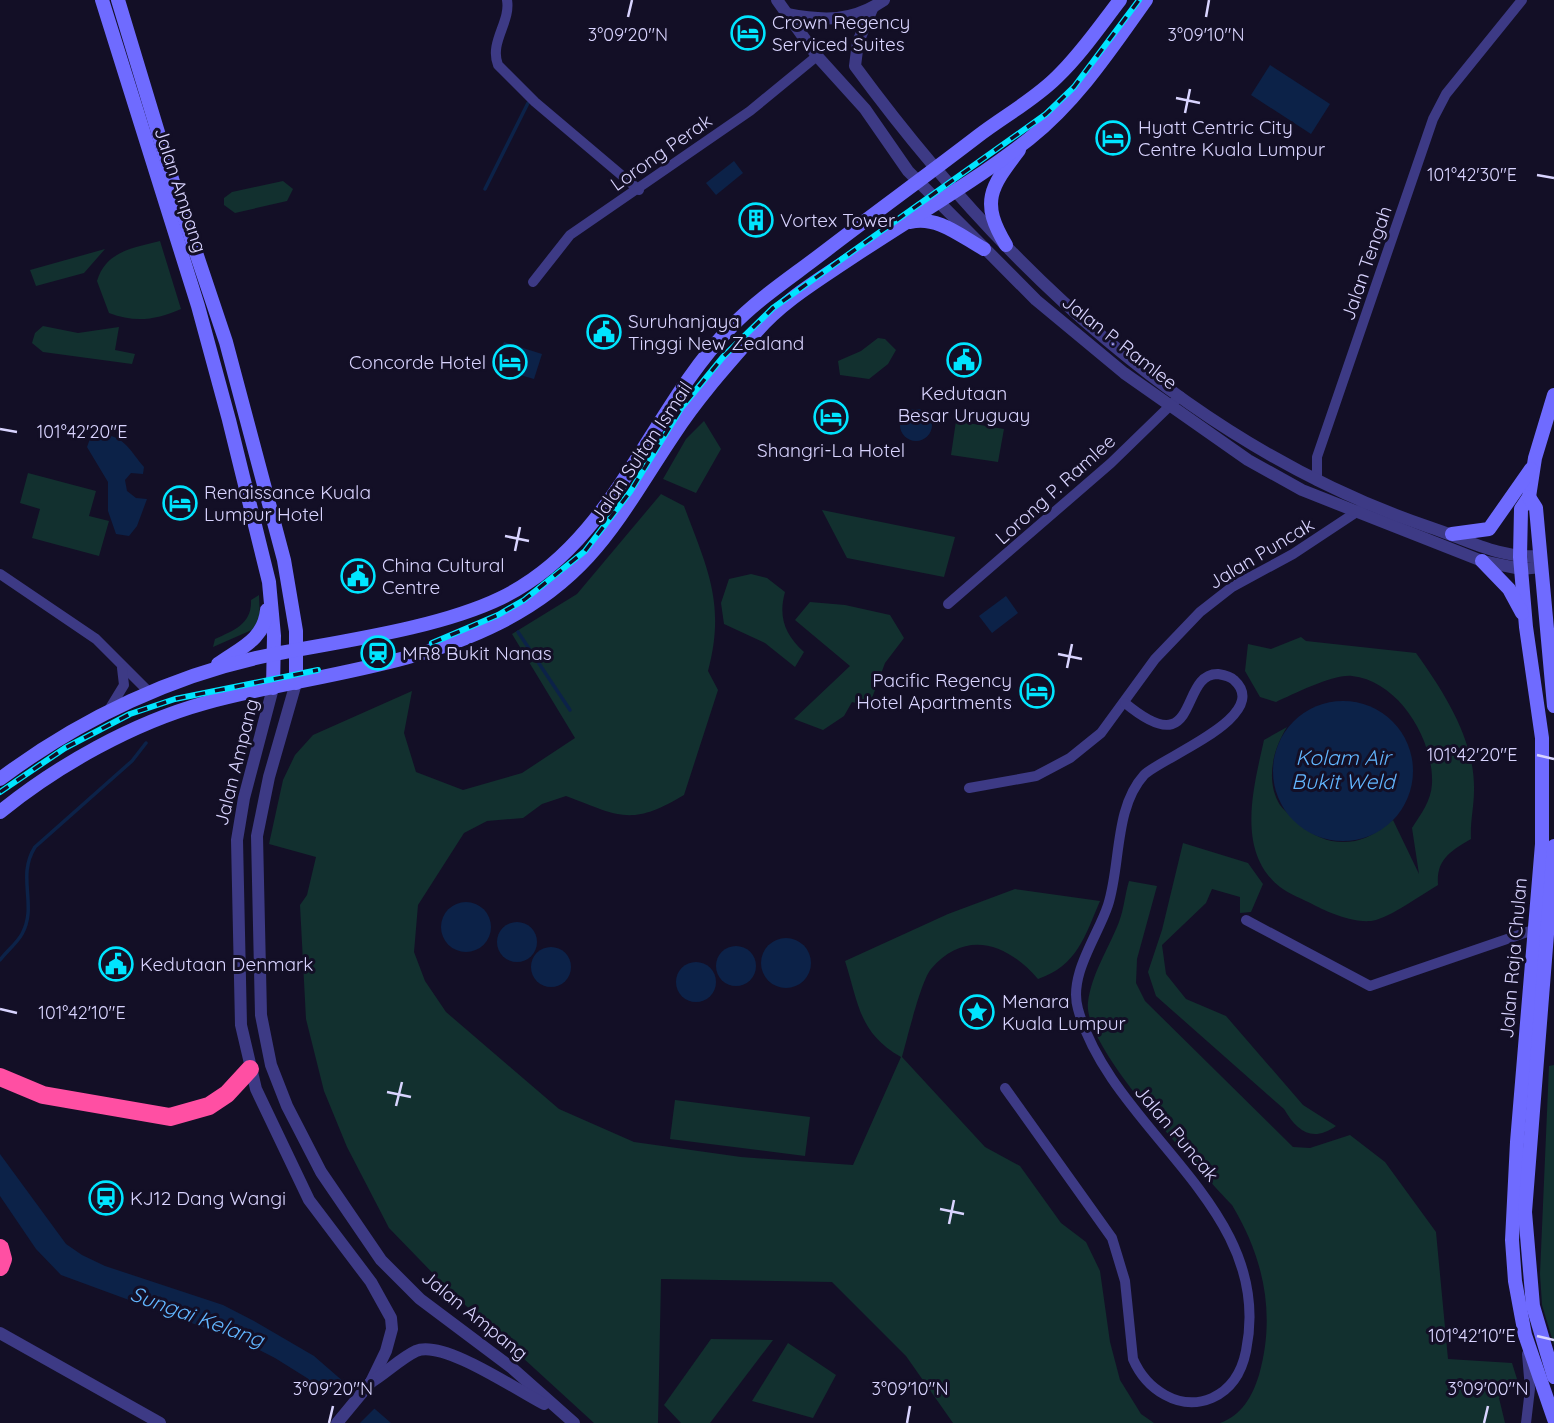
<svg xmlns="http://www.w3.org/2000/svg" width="1554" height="1423" viewBox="0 0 1554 1423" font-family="Quicksand,sans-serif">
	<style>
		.green { fill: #12302f }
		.water { fill: #0c2248 }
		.pier { fill: #130f26 }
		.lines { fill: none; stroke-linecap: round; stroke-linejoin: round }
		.stream { stroke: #0c2248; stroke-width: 3.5 }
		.minor { stroke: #3d3a85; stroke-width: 10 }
		.tertiary { stroke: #3d3a85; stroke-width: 12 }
		.secondary { stroke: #6f6bff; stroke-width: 14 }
		.motorway { stroke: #ff4fa3; stroke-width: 18 }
		.rail-casing { stroke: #00e5ff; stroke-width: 6 }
		.rail { stroke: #130f26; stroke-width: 3.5; stroke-dasharray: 10; stroke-linecap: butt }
		.tertiary-bridge { stroke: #3d3a85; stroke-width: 12 }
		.ticks { fill: none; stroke: #d9d4ff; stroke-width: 2.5 }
		.labels { text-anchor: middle; stroke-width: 6; stroke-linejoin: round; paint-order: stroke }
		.poi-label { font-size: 19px; fill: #d9d4ff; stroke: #130f26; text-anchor: start }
		.street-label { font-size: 19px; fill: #d9d4ff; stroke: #130f26 }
		.water-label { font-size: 21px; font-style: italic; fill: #62b6ff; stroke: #130f26 }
		.ticks-label { font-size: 18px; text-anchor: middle; fill: #d9d4ff; stroke: #130f26; stroke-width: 6; stroke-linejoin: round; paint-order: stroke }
	</style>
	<rect width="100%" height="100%" fill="#130f26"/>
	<g class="green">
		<polygon points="283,181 293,189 287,201 235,213 224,205 224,198 232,192"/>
		<path d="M160,241L181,309C156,320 135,323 109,313L97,281C106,251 133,248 160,241Z"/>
		<polygon points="105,249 84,273 36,286 30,270"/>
		<polygon points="43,326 78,333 119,327 115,350 135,354 132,364 43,352 32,343 35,333"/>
		<polygon points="878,338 885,339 896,350 888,364 869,379 840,375 838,361 861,351"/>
		<polygon points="704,421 721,449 696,493 663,479 686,439"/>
		<polygon points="956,421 1004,429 998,462 951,455"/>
		<polygon points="28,473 96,491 89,516 109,521 99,556 32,538 40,509 20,503"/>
		<path d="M661,494L684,506C707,568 726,603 708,671L718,690L684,795C631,827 619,816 566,796L542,804L523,818L487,821L464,833L418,905L414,952L425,981L446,1012L559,1109L634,1142L741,1157L853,1165L901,1057C859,1033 859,1005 845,961L948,914L1015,889L1100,901C1085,936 1077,966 1038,979C1008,944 966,928 931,969C921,981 907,1039 902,1057L985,1147L1020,1166L1061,1223L1086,1242L1100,1271L1110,1342L1120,1380L1141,1414L1154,1423H953L906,1356L832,1282L661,1279L658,1423H594L452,1293L389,1228L347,1147L324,1091L306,1019L300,905L307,895L316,857L269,844L283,780L295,755L313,735L412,691L404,733L416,772L463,790L522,773L575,738L512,634L577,594Z"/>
		<polygon points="822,510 955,537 944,577 847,558"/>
		<path d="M751,574L767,578L785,592C778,617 785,635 804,652L795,667L765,643L724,624L721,603L729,579Z"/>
		<path d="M259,595L260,622L254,629L213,647L215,639C234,630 252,624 251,600Z"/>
		<polygon points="810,602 845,605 890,615 904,638 885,663 869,706 852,702 844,716 823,730 794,719 850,666 795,620"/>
		<path d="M1301,637L1306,641L1416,653C1444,692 1475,740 1474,790C1474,807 1470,822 1471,839C1451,851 1436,859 1438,885C1419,896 1397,913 1376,920C1358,925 1329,913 1314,905C1303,899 1289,894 1280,887C1235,851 1254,786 1264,740L1287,727C1273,749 1265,781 1280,805C1285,812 1294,818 1300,824C1315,838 1334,845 1355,841C1370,838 1381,829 1393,820L1419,874L1412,828C1421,814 1431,801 1432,784C1434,740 1399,681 1352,676C1333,674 1294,694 1276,702L1260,697L1245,671L1248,644L1271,649Z"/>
		<path d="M1183,843L1248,863L1263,884L1251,912L1240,913V897L1212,889L1206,903L1162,945L1166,974L1186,999L1226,1016L1303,1105L1336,1126C1312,1143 1297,1131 1284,1109L1156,996L1148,972L1162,930Z"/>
		<path d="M1129,881L1157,886L1137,959L1136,983L1145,1001L1293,1147L1310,1148L1350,1135L1385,1162L1436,1232L1448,1359L1512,1363L1517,1379L1499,1398L1505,1423H1220C1242,1415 1252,1397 1259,1375C1276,1315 1264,1258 1232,1205C1200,1170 1082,1047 1088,1002C1092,973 1108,950 1119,922C1124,909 1125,894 1129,881Z"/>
		<polygon points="1554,1065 1554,1345 1542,1305 1540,1274 1549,1066"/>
		<polygon points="675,1100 810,1117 805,1156 670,1139"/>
		<polygon points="711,1339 773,1340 710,1423 681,1423 664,1405"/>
		<polygon points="788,1343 836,1375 813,1418 752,1401"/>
	</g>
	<g class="water">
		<polygon points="1270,65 1330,104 1311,134 1251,95"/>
		<polygon points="734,161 743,173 716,195 706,183"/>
		<polygon points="504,342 542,354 534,379 496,368"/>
		<circle cx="916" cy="425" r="16"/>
		<path d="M104,434C126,438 130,451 144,467L143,474L131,473L125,480L127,491L136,498L147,499L137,526L129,536L116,534L108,511V482L87,447L91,436Z"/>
		<polygon points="1006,596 1018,613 992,633 979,616"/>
		<circle cx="1343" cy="771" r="70"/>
		<circle cx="466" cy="927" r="25"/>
		<circle cx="517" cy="942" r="20"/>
		<circle cx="786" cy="963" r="25"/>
		<circle cx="736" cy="966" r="20"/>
		<circle cx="551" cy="967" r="20"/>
		<circle cx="696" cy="982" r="20"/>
		<polygon points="0,1154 66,1244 82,1255 105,1266 223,1305 254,1321 314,1356 391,1423 352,1423 307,1378 275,1358 246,1343 61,1275 36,1249 0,1196"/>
	</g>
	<polygon class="pier" points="344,1377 377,1406 360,1423 347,1423 323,1399"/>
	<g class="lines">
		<g class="stream">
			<polyline points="485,189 528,103"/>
			<polyline points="518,632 570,710"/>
			<polyline points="162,705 163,703"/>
			<path d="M0,960C7,951 17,943 22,934C38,905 16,877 35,847L132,761L146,743"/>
		</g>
		<g class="minor">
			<path d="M507,0C511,22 489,42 498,65L535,102L639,190"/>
			<polyline points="533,282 570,235 750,111 817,56"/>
			<polyline points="1317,481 1317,457 1433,119 1446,94 1522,0"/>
			<polyline points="0,574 96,639 150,693"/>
			<polyline points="948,604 1111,463 1180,396"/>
			<polyline points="110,708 124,685 122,668"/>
			<polyline points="969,788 1036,776 1070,758 1101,733 1155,659 1200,612 1232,587 1293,554 1361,509"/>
			<polyline points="1246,920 1370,986 1536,929"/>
			<path d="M1005,1088L1112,1238L1125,1281L1133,1359C1146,1389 1179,1412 1212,1398C1232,1389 1242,1371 1246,1351C1276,1207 1112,1132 1078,1009C1068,975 1098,936 1108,905C1121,865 1114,808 1144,775C1160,758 1274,716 1234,680C1230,676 1224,675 1218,674C1178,673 1201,766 1125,703"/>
			<polyline points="1526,1423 1530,1389 1527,1354"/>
		</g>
		<g class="tertiary">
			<polyline points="777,0 817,56 865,109 908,171 1036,300 1124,373 1248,460 1302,490 1482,561 1521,569 1542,567"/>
			<path d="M872,9L858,42L855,66C1001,265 1191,446 1429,527C1466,539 1499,559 1540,556"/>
			<path d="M787,14C823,21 853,22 884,0"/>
			<polyline points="296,683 269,777 257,836 261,1015 271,1065 287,1106 321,1172 381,1260 420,1299 512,1368 574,1423"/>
			<polyline points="273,688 244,798 237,840 241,1025 256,1089 309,1200 371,1282 391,1318 392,1329 386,1351 371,1382"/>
			<polyline points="0,1333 160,1423"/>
			<path d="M371,1382C386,1373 401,1358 416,1351C443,1339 518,1391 544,1404"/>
		</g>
		<g class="secondary">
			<polyline points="102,0 198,306 229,420 269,582 274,636 273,688"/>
			<polyline points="118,0 180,205 226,342 284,560 296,631 296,683"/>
			<path d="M910,222C937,215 962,237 984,249"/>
			<path d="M1006,245C980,202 990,188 1019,150"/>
			<polyline points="1554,395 1535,458 1529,497 1521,509 1520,557 1526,627 1542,738 1542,844 1517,1142 1512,1240 1515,1281 1525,1335 1554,1419"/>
			<polyline points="1529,497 1536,508 1554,706"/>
			<polyline points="1452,534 1489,529 1531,469"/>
			<polyline points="1482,561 1509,589 1522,613"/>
			<path d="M218,664C240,648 264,640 267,610"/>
			<path d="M0,779C80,719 176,673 275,654C343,641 439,628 501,598C615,543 648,411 732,326C758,299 790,278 820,255C872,215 926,176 978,136C1004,116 1034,100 1057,77C1081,54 1100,26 1120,0"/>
			<path d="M0,812C58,765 133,723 205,703C303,676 408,669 499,623C594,575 619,516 674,434C698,397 728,364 756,332C780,304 812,284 842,264C904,222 970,185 1029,139C1077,101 1111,49 1146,0"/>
			<polyline points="1554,846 1525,1212 1533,1306 1554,1377"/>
		</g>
		<g class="motorway">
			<polyline points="0,1077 43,1095 170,1117 209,1106 227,1094 250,1069"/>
			<polyline points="0,1248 3,1259 0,1267"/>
		</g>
		<defs>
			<g id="rail">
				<polyline points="432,643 498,615 524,600 585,551 630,492 682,407 723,357 773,308 1046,114 1074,87 1139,0"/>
				<polyline points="0,792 65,748 130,714 175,699 318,670"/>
			</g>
		</defs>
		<use href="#rail" class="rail-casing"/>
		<use href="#rail" class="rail"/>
		<polyline class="tertiary-bridge" points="337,1423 371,1382"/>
	</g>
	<path class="ticks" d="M628,17L632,0M1206,17L1209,0M1176,98L1200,103M1185,113L1190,89M1537,175L1554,178M0,429L17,432M505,536L529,541M515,551L520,527M1058,654L1082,659M1067,668L1072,644M1537,755L1554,759M0,1009L17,1013M387,1092L411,1097M396,1106L402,1082M940,1209L964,1214M949,1224L954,1200M1537,1336L1554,1340M329,1423L333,1406M907,1423L910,1406M1484,1423L1488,1406"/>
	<defs>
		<symbol id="hotel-ring" viewBox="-11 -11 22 22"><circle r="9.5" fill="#130f26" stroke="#00e5ff" stroke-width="1.5"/><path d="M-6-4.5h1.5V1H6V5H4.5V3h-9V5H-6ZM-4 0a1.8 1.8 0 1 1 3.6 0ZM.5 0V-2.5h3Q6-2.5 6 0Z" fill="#00e5ff"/></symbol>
		<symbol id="building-ring" viewBox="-11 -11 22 22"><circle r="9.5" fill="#130f26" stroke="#00e5ff" stroke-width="1.5"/><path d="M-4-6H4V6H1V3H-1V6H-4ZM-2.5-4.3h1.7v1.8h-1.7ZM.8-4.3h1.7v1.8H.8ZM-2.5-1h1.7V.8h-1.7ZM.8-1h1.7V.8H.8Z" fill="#00e5ff"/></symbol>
		<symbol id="civic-ring" viewBox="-11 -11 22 22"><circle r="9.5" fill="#130f26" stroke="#00e5ff" stroke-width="1.5"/><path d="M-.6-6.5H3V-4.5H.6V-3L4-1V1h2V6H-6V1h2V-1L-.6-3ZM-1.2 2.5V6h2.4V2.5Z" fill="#00e5ff"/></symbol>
		<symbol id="station-ring" viewBox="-11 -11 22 22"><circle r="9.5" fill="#130f26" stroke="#00e5ff" stroke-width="1.5"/><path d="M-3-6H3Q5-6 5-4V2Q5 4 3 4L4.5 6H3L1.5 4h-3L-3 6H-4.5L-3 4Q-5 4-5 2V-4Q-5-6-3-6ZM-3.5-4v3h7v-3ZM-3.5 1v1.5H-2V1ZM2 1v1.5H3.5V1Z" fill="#00e5ff"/></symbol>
		<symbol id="sight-ring" viewBox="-11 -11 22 22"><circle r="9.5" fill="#130f26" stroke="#00e5ff" stroke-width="1.5"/><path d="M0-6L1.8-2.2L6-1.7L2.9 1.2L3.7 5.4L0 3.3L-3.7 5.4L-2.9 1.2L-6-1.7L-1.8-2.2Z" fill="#00e5ff"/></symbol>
	</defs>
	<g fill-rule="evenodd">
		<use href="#hotel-ring" x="729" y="14" width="38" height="38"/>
		<use href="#hotel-ring" x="1094" y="119" width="38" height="38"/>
		<use href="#building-ring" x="737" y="201" width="38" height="38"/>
		<use href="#civic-ring" x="585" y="313" width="38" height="38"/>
		<use href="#civic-ring" x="945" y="341" width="38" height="38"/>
		<use href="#hotel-ring" x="491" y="343" width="38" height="38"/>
		<use href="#hotel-ring" x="812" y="398" width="38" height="38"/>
		<use href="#hotel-ring" x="161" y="484" width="38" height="38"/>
		<use href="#civic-ring" x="339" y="557" width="38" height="38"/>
		<use href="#station-ring" x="359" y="634" width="38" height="38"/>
		<use href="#hotel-ring" x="1018" y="672" width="38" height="38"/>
		<use href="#civic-ring" x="97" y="945" width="38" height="38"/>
		<use href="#sight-ring" x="958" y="993" width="38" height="38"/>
		<use href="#station-ring" x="87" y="1179" width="38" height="38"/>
	</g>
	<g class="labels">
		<g class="poi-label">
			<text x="772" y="29">Crown Regency<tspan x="772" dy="22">Serviced Suites</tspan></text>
			<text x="1138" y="134">Hyatt Centric City<tspan x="1138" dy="22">Centre Kuala Lumpur</tspan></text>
			<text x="780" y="227">Vortex Tower</text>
			<text x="628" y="328">Suruhanjaya<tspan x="628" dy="22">Tinggi New Zealand</tspan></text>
			<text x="486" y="369" text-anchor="end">Concorde Hotel</text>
			<text x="964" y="400" text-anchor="middle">Kedutaan<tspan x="964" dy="22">Besar Uruguay</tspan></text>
			<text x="831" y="457" text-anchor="middle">Shangri-La Hotel</text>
			<text x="204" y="499">Renaissance Kuala<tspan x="204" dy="22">Lumpur Hotel</tspan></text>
			<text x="382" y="572">China Cultural<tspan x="382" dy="22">Centre</tspan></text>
			<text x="402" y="660">MR8 Bukit Nanas</text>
			<text x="1012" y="687" text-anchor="end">Pacific Regency<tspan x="1012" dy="22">Hotel Apartments</tspan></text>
			<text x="140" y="971">Kedutaan Denmark</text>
			<text x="1002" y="1008">Menara<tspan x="1002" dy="22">Kuala Lumpur</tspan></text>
			<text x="130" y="1205">KJ12 Dang Wangi</text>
		</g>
		<g class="street-label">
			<text transform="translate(661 152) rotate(-35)" y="7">Lorong Perak</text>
			<text transform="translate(181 190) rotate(72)" y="7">Jalan Ampang</text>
			<text transform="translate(1366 263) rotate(-71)" y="7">Jalan Tengah</text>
			<text transform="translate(1120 342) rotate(38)" y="7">Jalan P. Ramlee</text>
			<text transform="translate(641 452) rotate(-56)" y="7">Jalan Sultan Ismail</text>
			<text transform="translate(1055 489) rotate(-42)" y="7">Lorong P. Ramlee</text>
			<text transform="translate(1261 553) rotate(-31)" y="7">Jalan Puncak</text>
			<text transform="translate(236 762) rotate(-76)" y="7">Jalan Ampang</text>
			<text transform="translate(1513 958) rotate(-85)" y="7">Jalan Raja Chulan</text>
			<text transform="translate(1177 1133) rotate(50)" y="7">Jalan Puncak</text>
			<text transform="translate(475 1315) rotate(39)" y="7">Jalan Ampang</text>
		</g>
		<g class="water-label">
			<text x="1343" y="765">Kolam Air<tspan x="1343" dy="24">Bukit Weld</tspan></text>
			<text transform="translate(197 1317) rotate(20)" y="7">Sungai Kelang</text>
		</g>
	</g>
	<g class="ticks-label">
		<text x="628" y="41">3°09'20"N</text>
		<text x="1206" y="41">3°09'10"N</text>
		<text x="1472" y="181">101°42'30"E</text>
		<text x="82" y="438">101°42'20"E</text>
		<text x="1472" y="761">101°42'20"E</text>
		<text x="82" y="1019">101°42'10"E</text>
		<text x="1472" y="1342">101°42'10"E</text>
		<text x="333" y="1395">3°09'20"N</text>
		<text x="910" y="1395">3°09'10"N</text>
		<text x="1488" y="1395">3°09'00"N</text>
	</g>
</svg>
